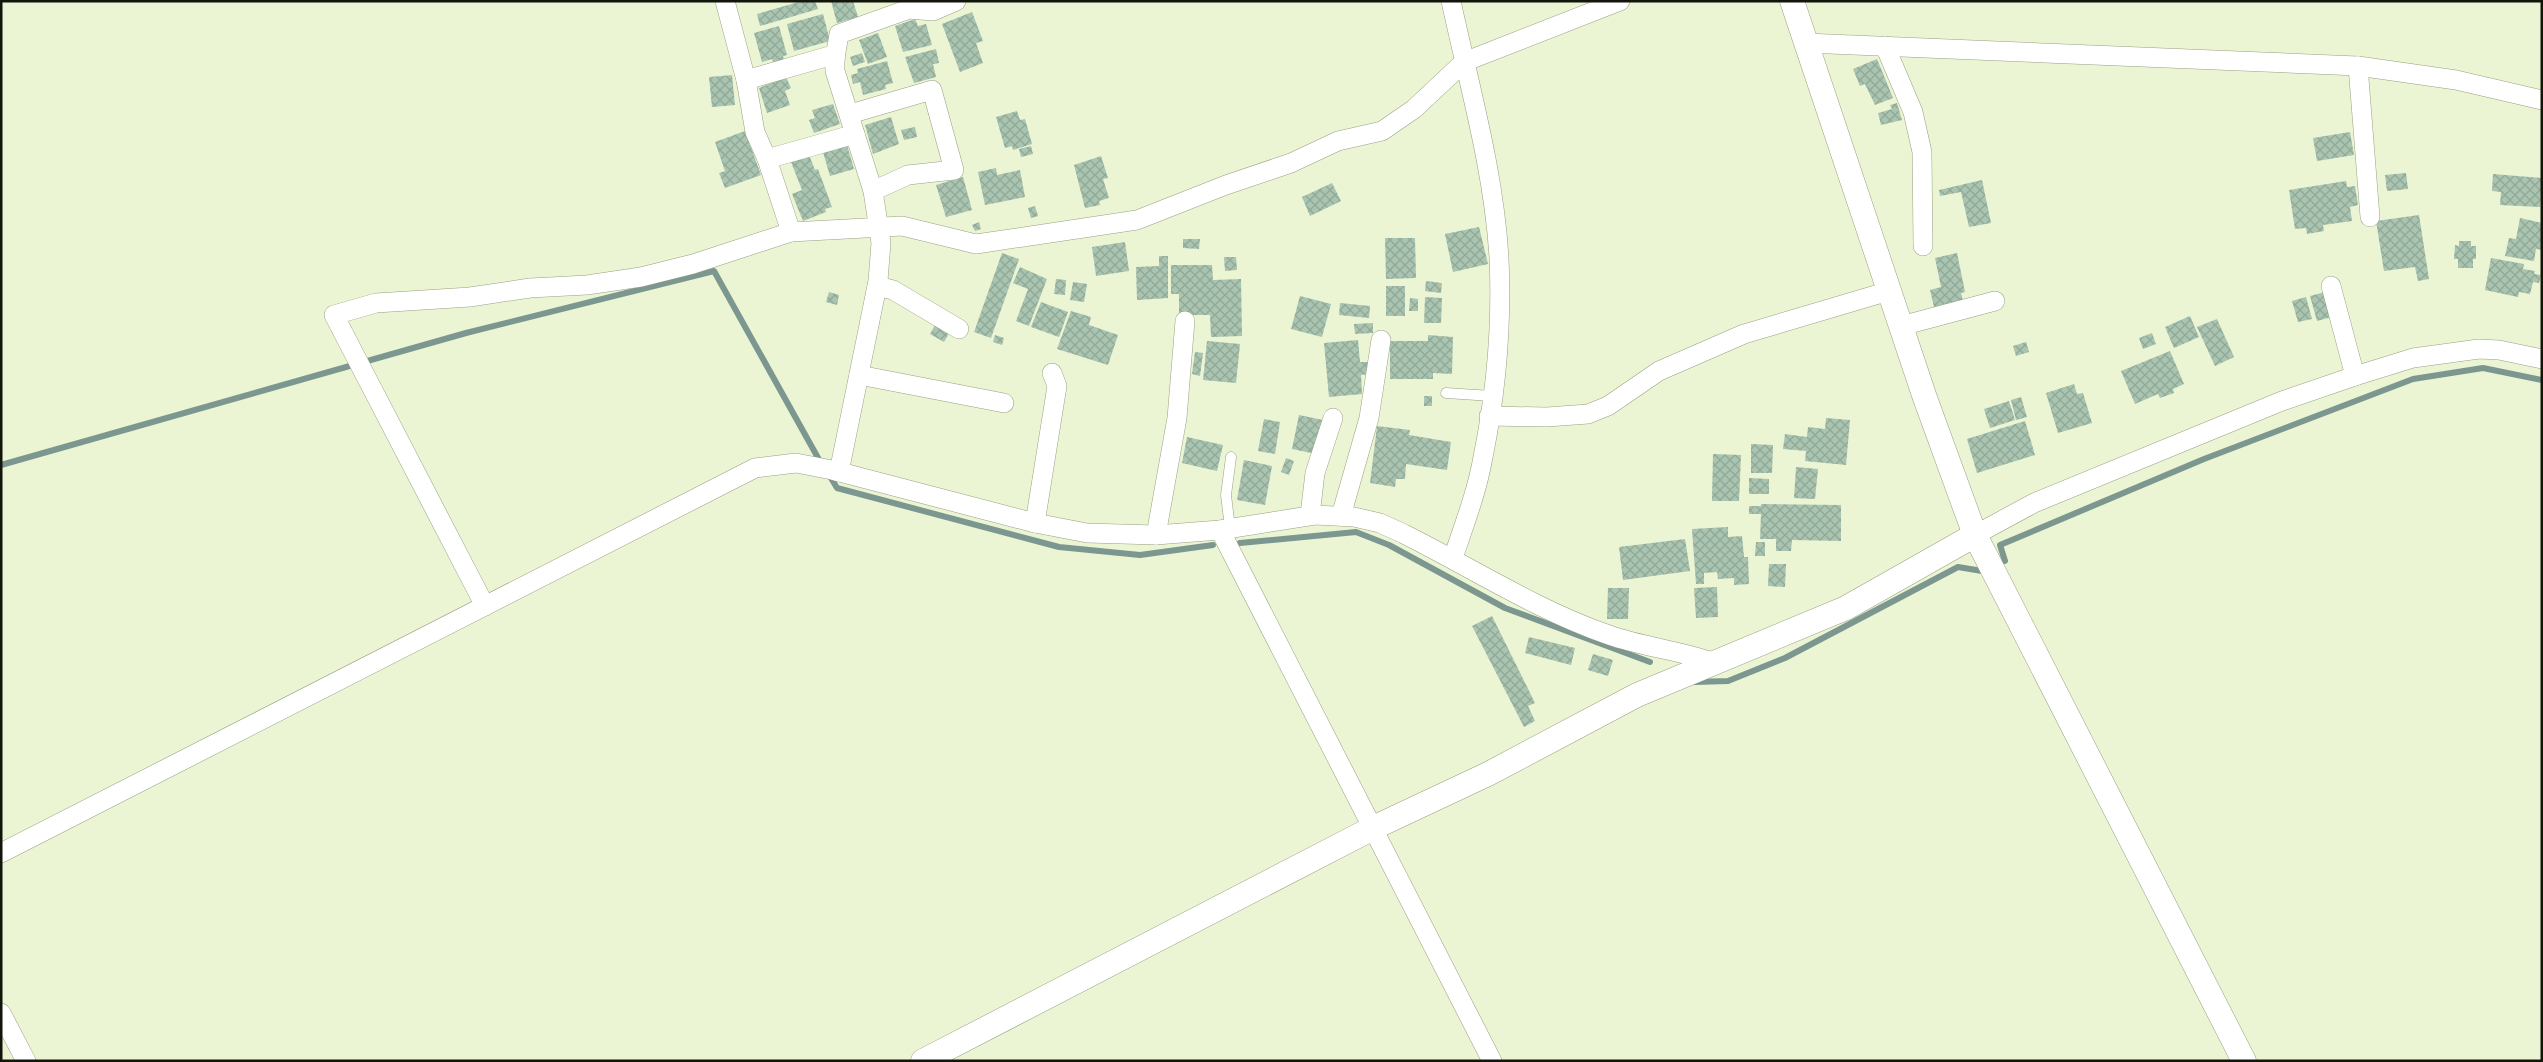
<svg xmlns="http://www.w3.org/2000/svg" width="2543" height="1062" viewBox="0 0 2543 1062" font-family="'Varela Round',sans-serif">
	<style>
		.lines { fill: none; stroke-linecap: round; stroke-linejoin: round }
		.stream { stroke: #7c9790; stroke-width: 6 }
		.building { fill: url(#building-cross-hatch) }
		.service-casing { stroke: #98a082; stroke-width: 11 }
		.minor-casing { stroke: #98a082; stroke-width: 20 }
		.tertiary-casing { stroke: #98a082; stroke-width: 25 }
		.service { stroke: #fff; stroke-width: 10 }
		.minor { stroke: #fff; stroke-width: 19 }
		.tertiary { stroke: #fff; stroke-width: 24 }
	</style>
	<defs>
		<pattern id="building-cross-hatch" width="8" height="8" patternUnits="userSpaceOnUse" patternTransform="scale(1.25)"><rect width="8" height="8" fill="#a9c4b0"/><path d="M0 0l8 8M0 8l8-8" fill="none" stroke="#90a896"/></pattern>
	</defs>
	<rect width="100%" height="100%" fill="#ebf5d4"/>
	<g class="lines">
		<g class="stream">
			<polyline points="1,465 466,333 714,271 822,465"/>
			<polyline points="828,473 837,488 1059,547 1140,555 1213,545"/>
			<polyline points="1240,543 1356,532 1389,545 1505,608 1650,662"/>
			<polyline points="2005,561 2000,545 2204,459 2413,379 2483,368 2542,380"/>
			<polyline points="1695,682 1728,681 1785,658 1958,567 1982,571"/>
		</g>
	</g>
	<g class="building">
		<polygon points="802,1 815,1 818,9 760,26 757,14"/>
		<polygon points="831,1 853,1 858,17 837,23"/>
		<polygon points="972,12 983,41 976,43 983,63 960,72 942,24"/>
		<polygon points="823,14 830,41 794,51 787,24"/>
		<polygon points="915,19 918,26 926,24 932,45 903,52 895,26"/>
		<polygon points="779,26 787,55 783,56 784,60 773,63 772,59 762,62 754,33"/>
		<polygon points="878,33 887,57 868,64 859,40"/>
		<polygon points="936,49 939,63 933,64 936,77 914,83 905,57"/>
		<polygon points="862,53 865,62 853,66 850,57"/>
		<polygon points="1877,59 1893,98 1875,105 1865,84 1860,86 1853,69"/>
		<polygon points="887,61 893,83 885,85 886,89 863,95 860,82 853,84 851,75 858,73 857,69"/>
		<polygon points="732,75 735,105 712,107 709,77"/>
		<polygon points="786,77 791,88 785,91 790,105 767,113 759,88"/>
		<polygon points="1897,103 1902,120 1881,125 1878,113 1892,109 1890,105"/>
		<polygon points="833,104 840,124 814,133 809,120 815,118 812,110"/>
		<polygon points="1017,111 1020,120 1025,119 1032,144 1013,150 1012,146 1005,148 996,117"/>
		<polygon points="891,117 899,144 873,154 865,125"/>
		<polygon points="915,127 917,137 904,140 901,130"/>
		<polygon points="745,131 761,175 725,188 719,173 725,171 715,142"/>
		<polygon points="2350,132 2354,155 2317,161 2313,138"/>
		<polygon points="847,145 854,169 830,176 823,152"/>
		<polygon points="1031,146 1033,154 1021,157 1019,149"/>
		<polygon points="809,155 815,170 818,169 832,207 825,209 826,212 803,221 792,194 802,190 791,162"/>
		<polygon points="1101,156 1108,178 1103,179 1109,198 1099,201 1100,205 1085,208 1074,165"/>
		<polygon points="996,168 997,175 1020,170 1025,197 985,205 978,172"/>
		<polygon points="2406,173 2408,189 2387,191 2385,175"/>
		<polygon points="2493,174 2542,178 2540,207 2500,205 2501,192 2492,191"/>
		<polygon points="963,177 972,210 946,217 936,185"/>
		<polygon points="1982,180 1991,223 1969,227 1961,192 1940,196 1939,190"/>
		<polygon points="2346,181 2347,187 2355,186 2358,205 2350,207 2352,221 2323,225 2324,231 2307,234 2306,228 2295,229 2289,190"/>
		<polygon points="1332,183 1341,201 1310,216 1302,197"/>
		<polygon points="1035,206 1038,216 1031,218 1028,208"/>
		<polygon points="2419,215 2429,279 2418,281 2415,267 2384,271 2376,221"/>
		<polygon points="2520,218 2542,223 2542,250 2536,249 2534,261 2505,256 2509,238 2516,239"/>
		<polygon points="979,222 981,229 975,231 972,225"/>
		<polygon points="1479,227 1488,264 1453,272 1445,234"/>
		<polygon points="1385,238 1415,238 1416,278 1386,279"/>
		<polygon points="1183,239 1200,239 1199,249 1183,248"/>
		<polygon points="2459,241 2471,241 2471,246 2476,246 2476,259 2473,259 2473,268 2458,268 2458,259 2454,259 2455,245 2459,246"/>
		<polygon points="1125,242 1129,271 1096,276 1092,247"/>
		<polygon points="1002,253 1019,259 991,338 974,332"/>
		<polygon points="1957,253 1965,292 1961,293 1963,301 1934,307 1930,290 1941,287 1935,258"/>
		<polygon points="1159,256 1168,256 1168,298 1137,300 1136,267 1159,266"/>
		<polygon points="1224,257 1236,257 1237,270 1225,271"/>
		<polygon points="2491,258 2524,264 2523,269 2535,271 2534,274 2541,275 2539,283 2533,282 2530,294 2519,292 2518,297 2485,290"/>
		<polygon points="1171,265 1212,265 1213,280 1241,279 1242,336 1211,337 1210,315 1179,315 1179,294 1171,294"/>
		<polygon points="1020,267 1047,279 1029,326 1016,321 1028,289 1013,283"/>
		<polygon points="1056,279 1066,280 1065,295 1054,294"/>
		<polygon points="1426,281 1442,283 1441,293 1425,291"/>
		<polygon points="1073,282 1087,284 1084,302 1070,300"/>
		<rect x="1386" y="286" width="19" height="30"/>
		<polygon points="829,292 839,295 837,305 826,302"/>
		<polygon points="2325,292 2332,317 2317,321 2310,296"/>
		<polygon points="1300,296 1331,304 1322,337 1291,329"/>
		<polygon points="1425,297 1442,298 1441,323 1424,323"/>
		<polygon points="2306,297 2312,319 2298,322 2292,301"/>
		<polygon points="1410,298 1418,299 1418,311 1409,311"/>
		<polygon points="1041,302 1068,312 1059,337 1031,327"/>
		<polygon points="1340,303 1370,306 1369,318 1339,315"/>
		<polygon points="1071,311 1091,317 1089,325 1118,335 1108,365 1057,349"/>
		<polygon points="2190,316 2199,337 2174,348 2165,327"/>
		<polygon points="2217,319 2234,357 2215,366 2197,327"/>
		<polygon points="1373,323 1373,333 1355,334 1354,324"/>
		<polygon points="935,325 949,333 944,342 930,334"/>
		<polygon points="2152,333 2156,344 2143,349 2139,338"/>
		<polygon points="995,335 1004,338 1002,345 993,342"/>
		<polygon points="1428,335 1453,337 1452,374 1433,373 1433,379 1390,379 1390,341 1428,341"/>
		<polygon points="1358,340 1360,362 1369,362 1370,374 1361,375 1362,394 1329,397 1324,343"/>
		<polygon points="1207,341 1240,344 1236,383 1203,380"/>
		<polygon points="2026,342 2029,352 2016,356 2013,346"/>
		<polygon points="2170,351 2184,384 2173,389 2174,393 2160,398 2158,394 2135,404 2121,371"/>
		<polygon points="1195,352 1203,353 1200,376 1192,374"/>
		<polygon points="2074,384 2077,394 2083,393 2092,423 2058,433 2046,393"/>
		<rect x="1424" y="396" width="8" height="10"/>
		<polygon points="2021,397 2027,417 2016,420 2011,400"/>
		<polygon points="2009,401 2015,420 1990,428 1984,409"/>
		<polygon points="1299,415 1323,420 1316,454 1292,449"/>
		<polygon points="1826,418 1850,420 1846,465 1805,461 1806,451 1783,449 1785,434 1807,437 1808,427 1825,429"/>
		<polygon points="1264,419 1280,422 1275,454 1258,451"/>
		<polygon points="2025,421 2035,455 1977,473 1967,439"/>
		<polygon points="1377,426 1410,430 1409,435 1451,442 1447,470 1406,464 1405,479 1396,479 1395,487 1370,483"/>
		<polygon points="1187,437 1223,445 1217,471 1182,463"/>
		<polygon points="1751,444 1773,445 1772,473 1751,473"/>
		<polygon points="1713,454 1741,455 1739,501 1712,501"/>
		<polygon points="1286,458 1294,461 1289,475 1281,472"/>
		<polygon points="1244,460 1272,466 1265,505 1237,500"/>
		<polygon points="1796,467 1818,469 1815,499 1794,498"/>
		<polygon points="1749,478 1769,479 1769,494 1749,494"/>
		<polygon points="1761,504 1841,505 1841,541 1792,540 1791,551 1776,551 1776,539 1760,539 1761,514 1749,514 1749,506 1761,506"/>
		<polygon points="1728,527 1728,537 1742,536 1744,557 1748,557 1749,584 1734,585 1734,578 1718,579 1717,572 1704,573 1704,584 1696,584 1692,529"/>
		<polygon points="1685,539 1690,571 1623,580 1619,547"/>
		<polygon points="1756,542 1765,542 1765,556 1755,556"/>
		<polygon points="1769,564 1786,564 1785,587 1768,586"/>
		<polygon points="1717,587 1718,617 1696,618 1694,588"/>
		<polygon points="1608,588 1629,588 1628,619 1607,619"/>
		<polygon points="1492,616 1535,703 1528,706 1535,721 1524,727 1472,626"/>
		<polygon points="1529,637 1575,648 1571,665 1525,653"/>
		<polygon points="1593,654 1613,660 1608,676 1588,670"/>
	</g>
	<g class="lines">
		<defs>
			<g id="service">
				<polyline points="1446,393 1492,396"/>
				<polyline points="1230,528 1226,495 1231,457"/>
			</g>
			<g id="minor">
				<polyline points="725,1 746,80 755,132 767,159 791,232 902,226 976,244 1137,220 1226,185 1291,163 1338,141 1382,131 1414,109 1464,62 1620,1"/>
				<path d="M1451,1C1469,85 1494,171 1499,258C1502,323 1496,393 1483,457C1477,492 1464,525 1453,558"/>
				<polyline points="1805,43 2358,66 2456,80 2542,100"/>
				<polyline points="1885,46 1913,112 1922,152 1923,246"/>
				<polyline points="2358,66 2370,217"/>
				<polyline points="746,80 833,55"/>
				<polyline points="850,114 932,90 954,170 908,175 873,191"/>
				<polyline points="767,159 855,134"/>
				<polyline points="877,286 893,290 959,329"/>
				<polyline points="2331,286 2355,376"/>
				<polyline points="1901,326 1995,301"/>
				<polyline points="859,375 1004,403"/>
				<polyline points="1489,416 1547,417 1588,414 1608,406 1659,371 1744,334 1889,291"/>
				<path d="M839,472L878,281L881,243L873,191L835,71C834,57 837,48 839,34L909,9L933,11L956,1"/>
				<polyline points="1310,515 1315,473 1333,418"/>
				<polyline points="1341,516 1369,418 1381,340"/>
				<polyline points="1035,523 1057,386 1052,373"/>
				<polyline points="1220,530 1492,1061"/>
				<polyline points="1156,535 1177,418 1185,321"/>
				<polyline points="1975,535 2034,503 2282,401 2355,376 2413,358 2479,349 2499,350 2542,359"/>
				<polyline points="485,606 334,315 376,303 470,297 530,288 587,285 641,277 693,264 791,232"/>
				<path d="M1,853L755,468L796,463L832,470L1035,523L1087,533L1156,535L1220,530L1315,515L1354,517L1380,523L1404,534C1472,568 1537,610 1609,635C1643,647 1678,650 1712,662"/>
				<polyline points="1,1013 26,1061"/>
			</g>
			<g id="tertiary">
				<polyline points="1792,1 1925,398 1975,535 2244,1061"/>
				<polyline points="923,1061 1373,828 1488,774 1637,695 1846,608 1975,535"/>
			</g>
		</defs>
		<use href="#service" class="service-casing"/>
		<use href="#minor" class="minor-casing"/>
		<use href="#tertiary" class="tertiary-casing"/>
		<use href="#service" class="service"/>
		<use href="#minor" class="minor"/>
		<use href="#tertiary" class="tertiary"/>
	</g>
	<rect width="2543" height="1062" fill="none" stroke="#12150a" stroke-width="5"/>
</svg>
